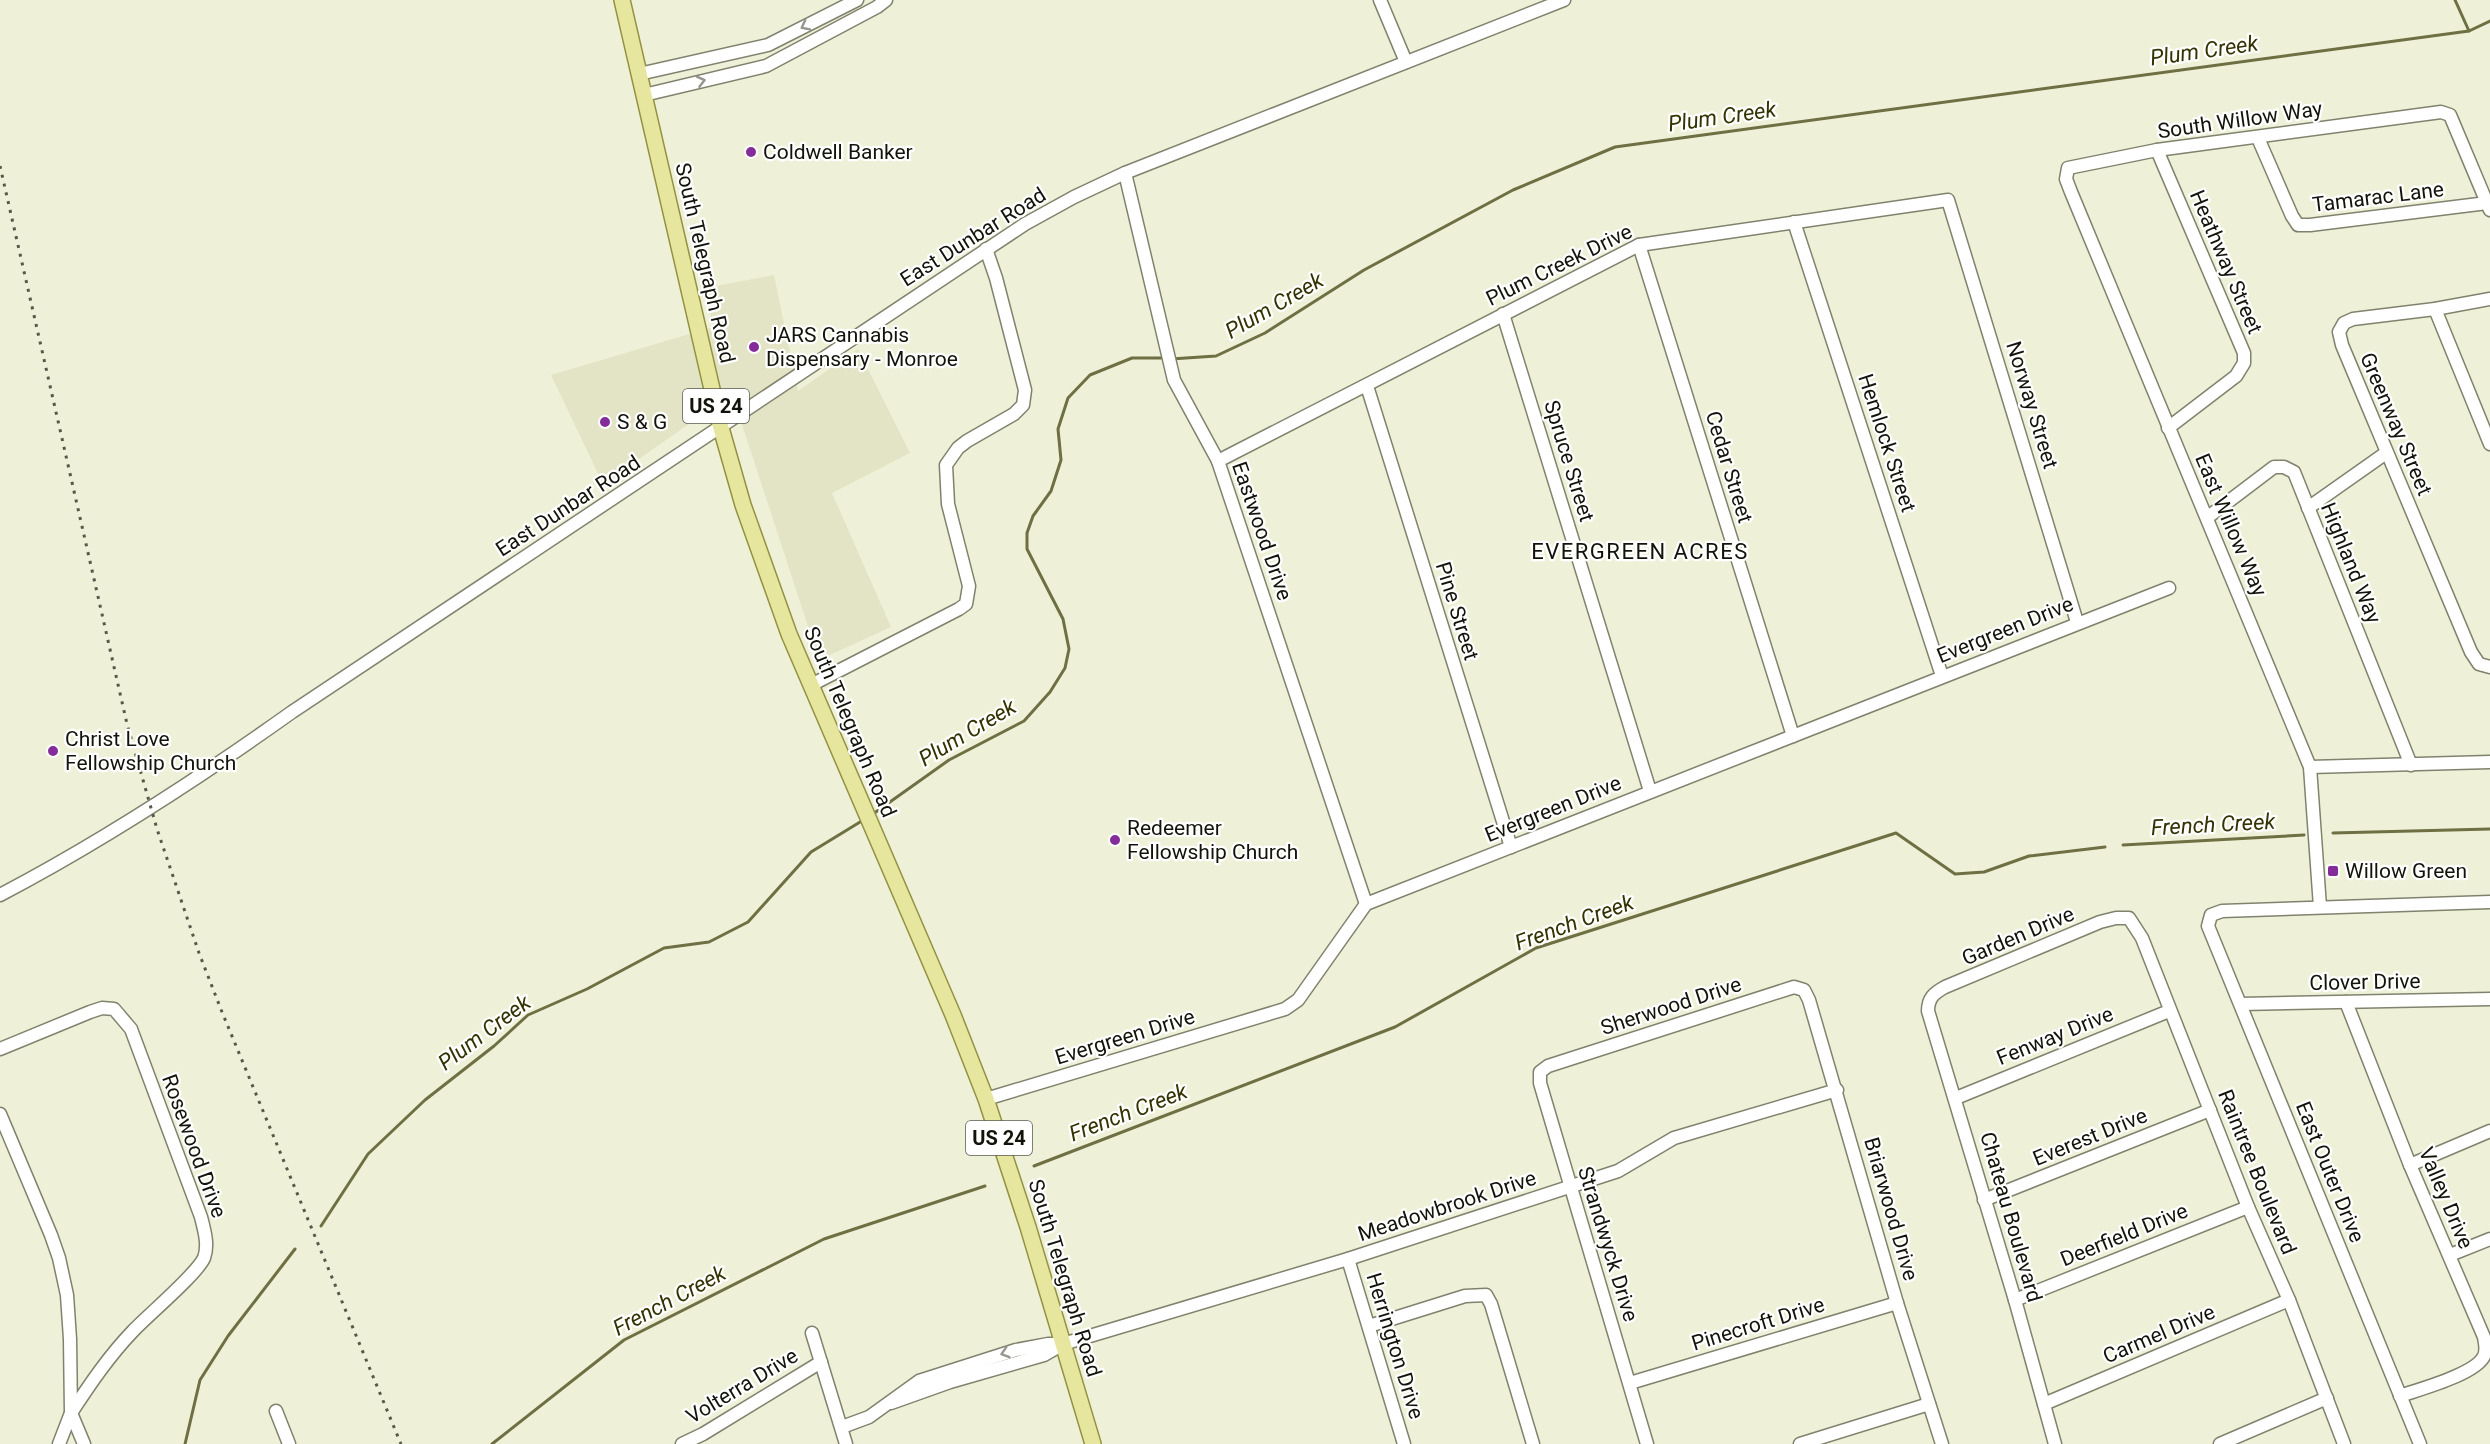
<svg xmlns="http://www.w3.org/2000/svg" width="2490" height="1444" viewBox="0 0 2490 1444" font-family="Roboto,sans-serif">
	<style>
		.built { fill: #e3e4c5 }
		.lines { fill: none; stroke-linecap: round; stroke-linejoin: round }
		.stream { stroke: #6e6f42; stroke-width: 3 }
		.minor-casing { stroke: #81826d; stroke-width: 15 }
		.major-casing { stroke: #929242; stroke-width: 18 }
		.minor { stroke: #fff; stroke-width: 12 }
		.major { stroke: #e6e69f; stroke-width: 15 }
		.rail { stroke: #57574a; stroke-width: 3; stroke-dasharray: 3 6; stroke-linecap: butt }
		.oneway { stroke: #959591 }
		.poi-dot { fill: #842d9a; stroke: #fff; stroke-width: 2 }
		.labels { text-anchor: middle; stroke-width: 4.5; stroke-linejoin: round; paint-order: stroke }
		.shield { fill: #fff; stroke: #5a5a54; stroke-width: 1.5 }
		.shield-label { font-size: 20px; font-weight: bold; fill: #13130b }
		.street-label { font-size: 21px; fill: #13130b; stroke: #fff }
		.poi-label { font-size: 21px; fill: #13130b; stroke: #fff; text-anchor: start }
		.water-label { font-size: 22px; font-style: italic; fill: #333200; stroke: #fff }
		.neighbourhood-label { font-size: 22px; letter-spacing: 1.5px; fill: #13130b; stroke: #fff }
	</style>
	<rect width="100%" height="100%" fill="#eff0d8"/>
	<polygon class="built" points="774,275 798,391 858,349 910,453 832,493 891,627 819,660 732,394 603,484 551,375 713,327 705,288"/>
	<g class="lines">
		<g class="stream">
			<polyline points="2455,0 2469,31"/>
			<polyline points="1171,359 1216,356 1265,333 1364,270 1513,190 1615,147 2469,31 2490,21"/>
			<polyline points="873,814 949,760 1024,721 1050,692 1065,668 1069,649 1063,619 1027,549 1027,533 1033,516 1051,491 1061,460 1058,429 1068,398 1090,375 1132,358 1165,358"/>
			<polyline points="2333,833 2490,829"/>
			<polyline points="2123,845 2304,835"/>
			<polyline points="1034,1166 1395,1027 1536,948 1896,833 1955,874 1984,872 2029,856 2105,847"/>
			<polyline points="321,1226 368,1154 425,1100 494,1046 528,1015 587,989 664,948 709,942 748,922 811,852 865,819"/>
			<polyline points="185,1444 200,1380 228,1336 295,1249"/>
			<polyline points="492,1444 624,1340 824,1239 985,1186"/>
		</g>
		<defs>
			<g id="minor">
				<polyline points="1380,0 1406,62"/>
				<polyline points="639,74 768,45 857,0"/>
				<polyline points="644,95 766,66 877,7 886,0"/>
				<polyline points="2258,138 2292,216 2298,225 2310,225 2487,203"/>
				<polyline points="2157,150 2244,353 2244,363 2236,376 2168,428"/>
				<polyline points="1125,173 1174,380 1218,461 1366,904"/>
				<polyline points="1794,222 1942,676"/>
				<polyline points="1639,245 1793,736"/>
				<polyline points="2490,299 2435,309 2353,319 2344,323 2339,332 2342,345 2471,652 2479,664 2490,667"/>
				<polyline points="2435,309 2490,444"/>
				<polyline points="1503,314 1650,791"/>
				<polyline points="1367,386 1511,847"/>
				<polyline points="1218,461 1639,245 1948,200 2077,622"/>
				<polyline points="2308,508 2386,453"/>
				<polyline points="2208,517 2274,467 2284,467 2294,472 2411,765"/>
				<polyline points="811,685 959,609 966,604 969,586 948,504 946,465 958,448 967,441 1014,414 1023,405 1025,390 996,278 986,249"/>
				<polyline points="2310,767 2490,762"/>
				<path d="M0,895C101,842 198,779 292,712L1025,224L1074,197L1125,173L1564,0"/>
				<polyline points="2320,907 2310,767 2071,192 2066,179 2068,168 2157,150 2441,112 2450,115 2490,210"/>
				<path d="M2346,1002L2410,1165L2484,1337C2485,1343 2487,1350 2484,1356C2476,1374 2420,1389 2400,1396"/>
				<polyline points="2241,1004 2490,999"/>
				<path d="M0,1049L90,1012L102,1008L114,1009L131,1029L201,1217C204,1229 209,1245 204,1258C196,1275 149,1314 133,1331C109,1356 90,1384 71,1413L84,1444"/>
				<polyline points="1956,1098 2169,1011"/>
				<polyline points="986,1099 1285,1009 1298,1000 1366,904 2169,588"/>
				<polyline points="0,1114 51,1235 59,1258 67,1295 70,1339 71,1413 59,1444"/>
				<polyline points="2410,1165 2490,1131"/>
				<polyline points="1984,1200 2210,1110"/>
				<polyline points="2450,1255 2490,1239"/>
				<polyline points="1348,1259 1404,1444"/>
				<polyline points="2015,1300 2248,1207"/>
				<polyline points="1369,1326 1465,1296 1486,1295 1491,1304 1533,1444"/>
				<polyline points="812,1333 846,1444"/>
				<polyline points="1630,1383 1897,1303"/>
				<polyline points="891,1403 950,1382 1044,1355 1063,1344 1348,1259 1618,1171 1674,1138 1837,1090"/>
				<polyline points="2044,1404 2289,1300"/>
				<polyline points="276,1411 289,1444"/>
				<polyline points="842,1427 869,1417 919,1381 1016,1350 1048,1344 1062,1344"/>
				<polyline points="682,1444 703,1434 821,1362"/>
				<polyline points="1647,1444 1540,1083 1540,1072 1548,1066 1794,987 1804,990 1809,1000 1897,1303 1942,1444"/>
				<polyline points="1800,1444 1929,1404"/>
				<path d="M2055,1444L2015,1300L1928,1011C1928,998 1934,993 1945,987L2100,922L2116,918H2129L2142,938L2248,1207L2289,1300L2344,1444"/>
				<polyline points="2220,1444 2327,1398"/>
				<polyline points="2420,1444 2208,926 2211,915 2222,911 2490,902"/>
			</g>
			<polyline id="major" points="622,0 721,428 743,505 789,634 953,1015 986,1099 1028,1227 1093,1444"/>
		</defs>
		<use href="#minor" class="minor-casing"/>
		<use href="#major" class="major-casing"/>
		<use href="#minor" class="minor"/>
		<use href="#major" class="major"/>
		<polyline class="rail" points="0,166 127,724 157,829 199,953 222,1012 401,1444"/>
	</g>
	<defs><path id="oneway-chevron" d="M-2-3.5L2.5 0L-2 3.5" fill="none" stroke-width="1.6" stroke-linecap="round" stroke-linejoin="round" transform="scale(1.5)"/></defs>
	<g class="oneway">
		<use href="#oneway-chevron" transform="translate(805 26) rotate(153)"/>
		<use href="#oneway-chevron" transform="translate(701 81) rotate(-14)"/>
		<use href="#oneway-chevron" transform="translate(1005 1353) rotate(163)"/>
	</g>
	<g class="poi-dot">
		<circle cx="751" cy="152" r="6"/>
		<circle cx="754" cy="347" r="6"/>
		<circle cx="605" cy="422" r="6"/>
		<circle cx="53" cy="751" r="6"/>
		<circle cx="1115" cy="840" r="6"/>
		<rect x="2327" y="865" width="12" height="12" rx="3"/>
	</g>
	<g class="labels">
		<g class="shield">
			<rect x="683" y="389" width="66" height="34" rx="4.5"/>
			<rect x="966" y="1121" width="66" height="34" rx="4.5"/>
		</g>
		<g class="shield-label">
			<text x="716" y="413">US 24</text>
			<text x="999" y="1145">US 24</text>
		</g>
		<g class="street-label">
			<text transform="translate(2240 120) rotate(-8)" y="7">South Willow Way</text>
			<text transform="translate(2378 197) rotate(-7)" y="7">Tamarac Lane</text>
			<text transform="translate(973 237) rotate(-32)" y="7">East Dunbar Road</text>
			<text transform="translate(2226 262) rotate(67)" y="7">Heathway Street</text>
			<text transform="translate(705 263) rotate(77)" y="7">South Telegraph Road</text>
			<text transform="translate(1559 265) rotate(-26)" y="7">Plum Creek Drive</text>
			<text transform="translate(2032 405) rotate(73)" y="7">Norway Street</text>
			<text transform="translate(2396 424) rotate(67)" y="7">Greenway Street</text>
			<text transform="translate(1887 443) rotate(72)" y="7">Hemlock Street</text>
			<text transform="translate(1569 461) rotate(73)" y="7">Spruce Street</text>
			<text transform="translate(1729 467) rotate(73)" y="7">Cedar Street</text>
			<text transform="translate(568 506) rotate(-33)" y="7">East Dunbar Road</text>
			<text transform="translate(2231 525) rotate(67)" y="7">East Willow Way</text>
			<text transform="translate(1262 531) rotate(71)" y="7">Eastwood Drive</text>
			<text transform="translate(2351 563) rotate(68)" y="7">Highland Way</text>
			<text transform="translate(1457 611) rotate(73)" y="7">Pine Street</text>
			<text transform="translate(2005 630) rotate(-22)" y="7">Evergreen Drive</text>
			<text transform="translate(850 722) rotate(67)" y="7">South Telegraph Road</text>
			<text transform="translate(1553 809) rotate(-22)" y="7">Evergreen Drive</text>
			<text transform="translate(2018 936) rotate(-23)" y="7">Garden Drive</text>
			<text transform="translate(2365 982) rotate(-1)" y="7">Clover Drive</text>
			<text transform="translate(1671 1006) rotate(-18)" y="7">Sherwood Drive</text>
			<text transform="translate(2055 1036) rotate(-22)" y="7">Fenway Drive</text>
			<text transform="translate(1125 1037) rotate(-17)" y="7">Evergreen Drive</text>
			<text transform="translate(2090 1137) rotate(-22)" y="7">Everest Drive</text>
			<text transform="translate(194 1146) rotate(70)" y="7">Rosewood Drive</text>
			<text transform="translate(2257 1172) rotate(68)" y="7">Raintree Boulevard</text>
			<text transform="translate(2330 1172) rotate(68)" y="7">East Outer Drive</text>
			<text transform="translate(2446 1198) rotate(67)" y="7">Valley Drive</text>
			<text transform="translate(1447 1206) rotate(-18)" y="7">Meadowbrook Drive</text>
			<text transform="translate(1891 1209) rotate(74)" y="7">Briarwood Drive</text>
			<text transform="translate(2011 1217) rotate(74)" y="7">Chateau Boulevard</text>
			<text transform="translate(2124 1235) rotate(-22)" y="7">Deerfield Drive</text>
			<text transform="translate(1608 1244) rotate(73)" y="7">Strandwyck Drive</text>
			<text transform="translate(1065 1278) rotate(73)" y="7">South Telegraph Road</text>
			<text transform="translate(1758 1324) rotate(-17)" y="7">Pinecroft Drive</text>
			<text transform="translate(2159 1334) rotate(-23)" y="7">Carmel Drive</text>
			<text transform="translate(1395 1346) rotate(73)" y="7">Herrington Drive</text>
			<text transform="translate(742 1386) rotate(-31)" y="7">Volterra Drive</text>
		</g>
		<g class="poi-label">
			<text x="763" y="159">Coldwell Banker</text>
			<text x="766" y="342">JARS Cannabis<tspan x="766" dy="24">Dispensary - Monroe</tspan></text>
			<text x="617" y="429">S &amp; G</text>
			<text x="65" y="746">Christ Love<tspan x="65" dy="24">Fellowship Church</tspan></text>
			<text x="1127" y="835">Redeemer<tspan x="1127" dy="24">Fellowship Church</tspan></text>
			<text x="2345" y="878">Willow Green</text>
		</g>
		<g class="water-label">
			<text transform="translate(2204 50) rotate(-8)" y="8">Plum Creek</text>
			<text transform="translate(1722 116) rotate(-8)" y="8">Plum Creek</text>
			<text transform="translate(1274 305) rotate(-30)" y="8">Plum Creek</text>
			<text transform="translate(967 732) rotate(-31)" y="8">Plum Creek</text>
			<text transform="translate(2213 824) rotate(-3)" y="8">French Creek</text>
			<text transform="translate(1574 922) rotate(-20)" y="8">French Creek</text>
			<text transform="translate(484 1032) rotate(-37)" y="8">Plum Creek</text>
			<text transform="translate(1128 1112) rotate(-21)" y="8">French Creek</text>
			<text transform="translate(669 1300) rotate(-28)" y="8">French Creek</text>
		</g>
		<g class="neighbourhood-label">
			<text x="1640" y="559">EVERGREEN ACRES</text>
		</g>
	</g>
</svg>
